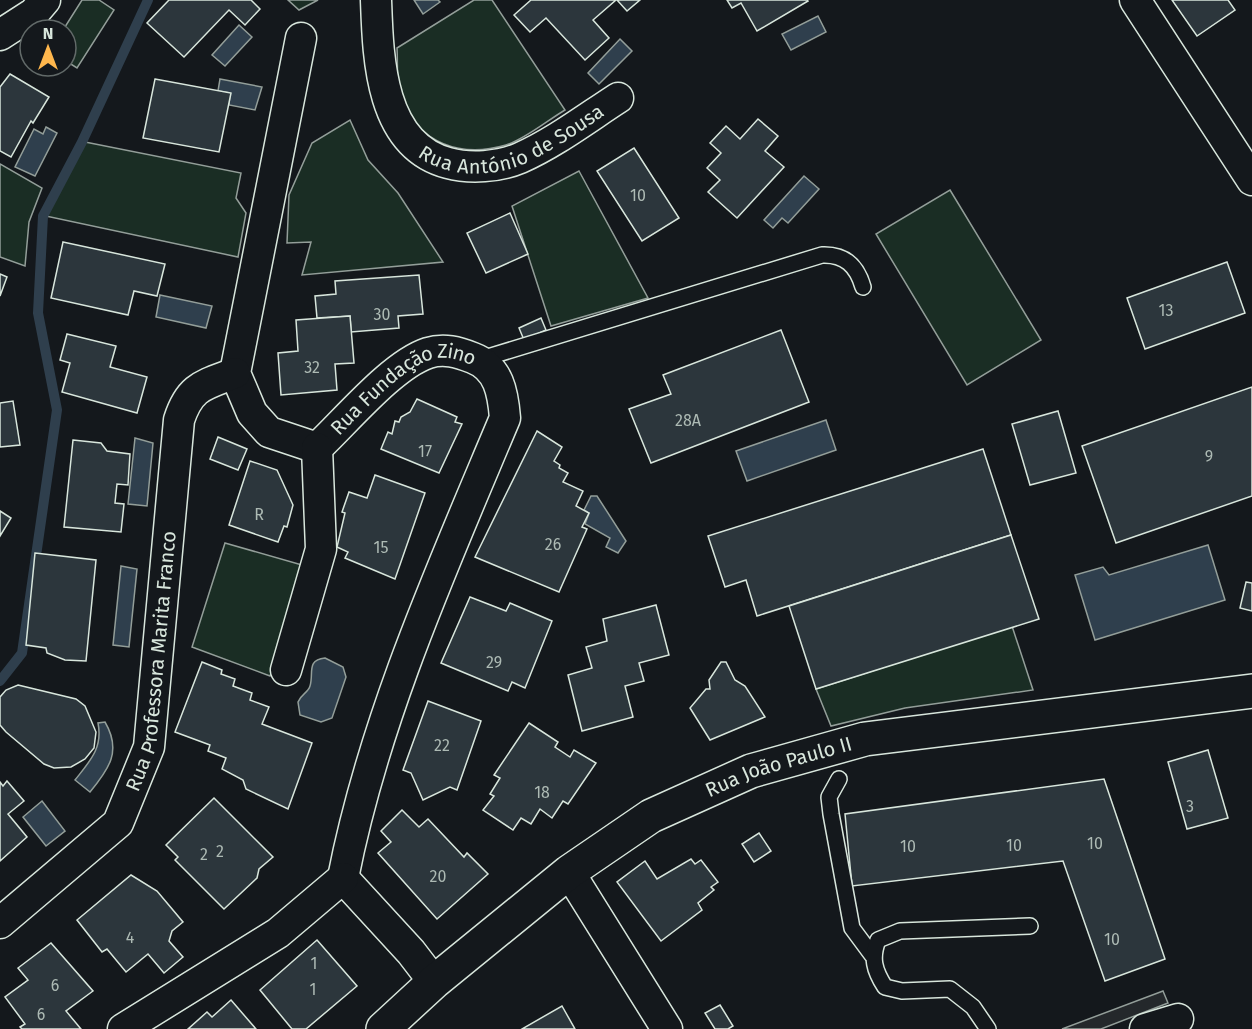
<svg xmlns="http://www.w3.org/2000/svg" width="1252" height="1029" viewBox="0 0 1252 1029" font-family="'Fira Sans',sans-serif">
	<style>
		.green { fill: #1a2d24; stroke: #939e99; stroke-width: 1.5 }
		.parking { fill: #24282b; stroke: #939e99; stroke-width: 1.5 }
		.water { fill: #2f3f4d; stroke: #939e99; stroke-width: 1.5 }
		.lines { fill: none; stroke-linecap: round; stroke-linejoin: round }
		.stream { stroke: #2f3f4d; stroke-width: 10 }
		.building { fill: #2c363c; stroke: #d8e6dc; stroke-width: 1.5 }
		.lane-casing { stroke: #d8e6dc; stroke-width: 18 }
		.street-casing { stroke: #d8e6dc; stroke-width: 33 }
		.secondary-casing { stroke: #d8e6dc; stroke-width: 36 }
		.lane { stroke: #14181c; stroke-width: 15 }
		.street { stroke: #14181c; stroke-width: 30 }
		.secondary { stroke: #14181c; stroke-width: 33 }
		.labels { text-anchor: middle; stroke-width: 4.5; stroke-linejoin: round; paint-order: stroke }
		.number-label { font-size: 16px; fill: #adbab4 }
		.street-label { font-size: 20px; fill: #d8e6dc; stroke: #14181c }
	</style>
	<rect width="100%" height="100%" fill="#14181c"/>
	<g class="green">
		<polygon points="82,0 99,0 114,10 77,68 66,61 66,30 63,30"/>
		<polygon points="288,0 318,0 299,10"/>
		<path d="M474,0H492L565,110C548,120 524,140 506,145C461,158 419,144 401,98C396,84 398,63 397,48Z"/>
		<polygon points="350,120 368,160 398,193 443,262 302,275 311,242 287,243 289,195 312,143"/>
		<polygon points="80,141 241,173 236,198 246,213 238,257 41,215"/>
		<polygon points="0,164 42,188 29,222 25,266 0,257"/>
		<polygon points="579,171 648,298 551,326 512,206"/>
		<polygon points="950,190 1041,340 967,385 876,234"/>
		<polygon points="225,543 309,567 270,676 192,647"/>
		<polygon points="1012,626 1033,690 905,708 831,726 816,689"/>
	</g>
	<polygon class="parking" points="1163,991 1168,1003 1101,1029 1062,1029"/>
	<g class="water">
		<polygon points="414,0 438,0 440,2 423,14"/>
		<polygon points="818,16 826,32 791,50 782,34"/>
		<polygon points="239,25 252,37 225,66 212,55"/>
		<polygon points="620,39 632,51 599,84 588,73"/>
		<polygon points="220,79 262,87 255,110 229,105 230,93 218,91"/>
		<polygon points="46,127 57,133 35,176 15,167 34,129 43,134"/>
		<polygon points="804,176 819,189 788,223 782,218 773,228 764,220"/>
		<polygon points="160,295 212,306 206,328 156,317"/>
		<polygon points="826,420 836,450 747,481 736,451"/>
		<polygon points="135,438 153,443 147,506 128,504"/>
		<polygon points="591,496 597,496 626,541 618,553 606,547 610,538 585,524 589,513 584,510"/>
		<polygon points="1208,545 1225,600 1095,640 1075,575 1103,567 1109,575"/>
		<polygon points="121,566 137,569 129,647 113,645"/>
		<path d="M325,658L343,667L346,677L332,718L321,722L300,715L298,702C301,694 308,693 310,686C314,673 306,660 325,658Z"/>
		<path d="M105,722C122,751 109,769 90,792L75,780C90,761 103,748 98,723Z"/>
		<polygon points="42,801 65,831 46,846 23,817"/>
	</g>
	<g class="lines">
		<polyline class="stream" points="0,681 22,653 57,410 38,313 43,216 82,142 148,0"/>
	</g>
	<g class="building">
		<polygon points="169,0 251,0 260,9 245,25 229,10 184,57 147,23"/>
		<polygon points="531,0 616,0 593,20 609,38 585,60 546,18 530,32 514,15"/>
		<polygon points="617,0 640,0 627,11"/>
		<polygon points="727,0 807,0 808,1 757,31 741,3 732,8"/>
		<polygon points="1172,0 1228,0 1235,10 1197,36"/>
		<polygon points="10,74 49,97 33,123 31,121 11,157 0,151 0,87"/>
		<polygon points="155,79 231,93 219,152 143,138"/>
		<polygon points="758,119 778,136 765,151 784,167 737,218 708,192 720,180 707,168 721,153 710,143 726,126 740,139"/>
		<polygon points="634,148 679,218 642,241 597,171"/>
		<polygon points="510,213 528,254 486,273 467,233"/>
		<polygon points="63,242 165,264 157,296 134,291 128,315 51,298"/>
		<polygon points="1227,262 1245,313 1145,349 1127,298"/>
		<polygon points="0,274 7,277 0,296"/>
		<polygon points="419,275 423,314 398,316 399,328 351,332 350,316 317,318 315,296 336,294 335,281"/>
		<polygon points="350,316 354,363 335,364 337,390 281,395 278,353 298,351 296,320"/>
		<polygon points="541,318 546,330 524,340 519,328"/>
		<polygon points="781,330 809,402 651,463 629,409 671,394 663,375"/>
		<polygon points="67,334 116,346 110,367 147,377 137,413 62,392 70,363 60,360"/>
		<polygon points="1252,387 1252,496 1116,543 1082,446"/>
		<polygon points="417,399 457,417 455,422 462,424 439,473 381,449 388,432 392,434 395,421 399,422 401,417 410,412"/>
		<polygon points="13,401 20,445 0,447 0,403"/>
		<polygon points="1058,411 1076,473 1030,485 1012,424"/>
		<polygon points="537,431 562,447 554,461 560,465 559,468 568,473 563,482 583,491 576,506 589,513 582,527 587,529 559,592 475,557"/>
		<polygon points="218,437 247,449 238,470 210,459"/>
		<polygon points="73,440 101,443 107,451 130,454 128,485 117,484 115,503 124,504 121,532 64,527"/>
		<polygon points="983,449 1011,535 757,616 746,580 725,587 708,536"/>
		<polygon points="250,461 277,470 293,505 287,527 284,526 278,542 229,525"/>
		<polygon points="375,475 425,493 395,579 345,558 348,552 337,547 345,513 342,512 349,492 367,498"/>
		<polygon points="0,511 11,518 0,536"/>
		<polygon points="1011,535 1039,619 816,689 789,606"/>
		<polygon points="35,553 96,560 86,661 65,660 47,653 46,648 26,645"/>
		<polygon points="1246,582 1252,583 1252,611 1240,608"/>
		<polygon points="470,597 506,611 510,603 552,621 525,688 512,682 508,691 441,663"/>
		<polygon points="656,605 669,655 639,663 644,681 625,686 633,717 582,731 568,675 592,668 586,647 607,641 603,619"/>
		<polygon points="202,662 222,670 221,674 235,679 233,686 252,693 250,700 269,707 262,724 312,743 288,809 246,789 243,780 222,769 226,758 208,751 210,745 175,732"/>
		<polygon points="721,662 726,662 735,680 745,686 765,717 710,740 690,708 706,689 710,689 709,680"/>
		<polygon points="18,685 76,699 85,706 96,732 94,748 85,759 71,767 54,768 44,764 6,732 0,725 0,697 6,690"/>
		<polygon points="428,701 481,721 457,790 450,787 423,800 411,773 403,770"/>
		<polygon points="529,723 558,742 555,747 570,757 574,750 596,763 568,804 563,801 552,818 540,809 531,824 521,818 513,830 483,810 494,796 490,794 500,778 494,775"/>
		<polygon points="1208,750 1228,818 1187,829 1168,762"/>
		<polygon points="1104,779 1165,959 1105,981 1063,861 852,886 845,814"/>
		<polygon points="7,781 24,801 8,814 27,837 0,861 0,782 3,786"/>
		<polygon points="214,798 273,857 259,869 257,878 224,909 175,860 178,857 166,845"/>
		<polygon points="402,810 419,827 428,819 464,857 467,853 488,874 437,919 378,853 391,842 381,831"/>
		<polygon points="759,833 771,851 754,862 742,844"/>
		<polygon points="691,859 695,864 701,860 718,882 711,887 714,890 698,903 702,910 661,941 617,882 645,861 657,879"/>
		<polygon points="131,875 157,891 183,922 172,931 169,941 183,957 164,973 148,954 126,972 107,949 102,952 77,920"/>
		<polygon points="317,940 357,986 306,1029 292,1029 260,990"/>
		<polygon points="51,943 93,991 66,1011 81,1029 22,1029 20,1027 25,1024 5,997 28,980 18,968"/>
		<polygon points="231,1000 256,1029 188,1029 207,1012 212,1017"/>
		<polygon points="720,1005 733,1026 728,1029 715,1029 705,1013"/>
		<polygon points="562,1006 575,1029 522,1029"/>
	</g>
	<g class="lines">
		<defs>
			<g id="lane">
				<path d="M478,360L822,255C845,254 857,266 863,287"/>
				<polyline points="839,779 829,797 831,814 852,928 872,955"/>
				<path d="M988,1029L973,1007L950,989L902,991L885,987C874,970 871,958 878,940L900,931L1030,926"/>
			</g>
			<g id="street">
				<path id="s1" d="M376,0C378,58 380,145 448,163C470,169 499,167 520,158C554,143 587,118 618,98"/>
				<polyline points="1135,0 1252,180"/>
				<polyline points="0,35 34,13 45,0"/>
				<polyline points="301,38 235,373 252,413 269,432 317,448"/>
				<path id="s2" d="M317,448C346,421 392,365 428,353C444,348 458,352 473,358C499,368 503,393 505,418C442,568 374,719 343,878"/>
				<polyline points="286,670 321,549 317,448"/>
				<polyline points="569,872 667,1029"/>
				<polyline points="343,878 411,952 434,982"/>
				<path id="s3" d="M0,923L118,823L149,747L179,420C190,386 204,385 235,373"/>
				<polyline points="123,1029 278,933 343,878"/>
				<polyline points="1145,1029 1178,1019"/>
			</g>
			<g id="secondary">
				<path id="s4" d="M383,1029L434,982L569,872L651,816L751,771L865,739L1252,691"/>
			</g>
		</defs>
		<use href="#lane" class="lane-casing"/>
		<use href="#street" class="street-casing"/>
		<use href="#secondary" class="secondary-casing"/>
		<use href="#lane" class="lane"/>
		<use href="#street" class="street"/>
		<use href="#secondary" class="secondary"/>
	</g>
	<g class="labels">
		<g class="number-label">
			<text x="638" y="201">10</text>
			<text x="1166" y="316">13</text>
			<text x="382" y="320">30</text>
			<text x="312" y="373">32</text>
			<text x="688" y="426">28A</text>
			<text x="425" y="457">17</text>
			<text x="1209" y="462">9</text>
			<text x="259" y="520">R</text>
			<text x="553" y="550">26</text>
			<text x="381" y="553">15</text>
			<text x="494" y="668">29</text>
			<text x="442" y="751">22</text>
			<text x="542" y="798">18</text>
			<text x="1190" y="812">3</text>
			<text x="1095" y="849">10</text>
			<text x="1014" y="851">10</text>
			<text x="908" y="852">10</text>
			<text x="220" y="857">2</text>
			<text x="204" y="860">2</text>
			<text x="438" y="882">20</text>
			<text x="130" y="943">4</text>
			<text x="1112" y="945">10</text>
			<text x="314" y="969">1</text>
			<text x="55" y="991">6</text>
			<text x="313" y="995">1</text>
			<text x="41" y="1020">6</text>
		</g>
		<g class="street-label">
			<text dy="7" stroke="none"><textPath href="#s1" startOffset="261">Rua António de Sousa</textPath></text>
			<text dy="7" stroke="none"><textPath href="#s2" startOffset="110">Rua Fundação Zino</textPath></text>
			<text dy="7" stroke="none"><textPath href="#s3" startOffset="322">Rua Professora Marita Franco</textPath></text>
			<text dy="7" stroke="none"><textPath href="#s4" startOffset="480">Rua João Paulo II</textPath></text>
		</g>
	</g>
	<g transform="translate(48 48)"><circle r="28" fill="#14181c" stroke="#626a69" stroke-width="1.5"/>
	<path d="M0-4.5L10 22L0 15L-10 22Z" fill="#ffb74d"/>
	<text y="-9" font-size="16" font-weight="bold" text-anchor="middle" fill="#d8e6dc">N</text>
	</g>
</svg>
